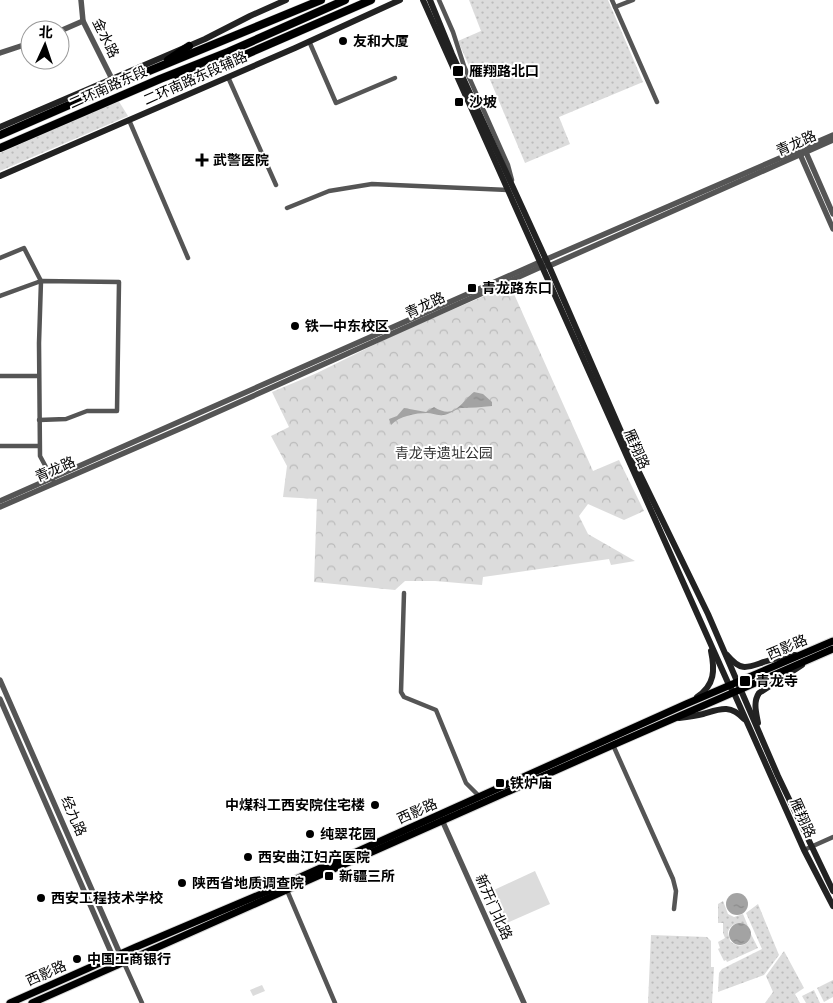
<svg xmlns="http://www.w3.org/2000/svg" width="833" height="1003" viewBox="0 0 833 1003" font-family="Arial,'Noto Sans SC',sans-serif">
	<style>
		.grass { fill: url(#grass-dots) }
		.park { fill: url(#park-crowns) }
		.garden { fill: #dcdcdc }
		.water { fill: url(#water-ripples) }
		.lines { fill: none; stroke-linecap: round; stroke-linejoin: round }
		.primary-casing { stroke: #dbdbdb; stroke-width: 9 }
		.trunk-casing { stroke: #dbdbdb; stroke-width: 9 }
		.minor { stroke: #555; stroke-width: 4.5 }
		.tertiary { stroke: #555; stroke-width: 5.5 }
		.secondary { stroke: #222; stroke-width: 6 }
		.primary { stroke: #000; stroke-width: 7 }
		.trunk { stroke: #000; stroke-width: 8 }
		.poi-dot { fill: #000; stroke: #fff; stroke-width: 2 }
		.labels { text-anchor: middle; stroke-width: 4; stroke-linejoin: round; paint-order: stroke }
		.street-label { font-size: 14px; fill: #000; stroke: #fff }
		.poi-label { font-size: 14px; font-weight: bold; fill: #000; stroke: #fff; text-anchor: start }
		.park-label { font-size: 14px; fill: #333; stroke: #fff }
	</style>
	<defs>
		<pattern id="grass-dots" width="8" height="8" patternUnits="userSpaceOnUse" patternTransform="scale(1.25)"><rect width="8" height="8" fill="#dcdcdc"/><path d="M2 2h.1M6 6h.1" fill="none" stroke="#bbb" stroke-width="1.8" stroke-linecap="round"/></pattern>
		<pattern id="park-crowns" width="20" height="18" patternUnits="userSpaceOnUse" patternTransform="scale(1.25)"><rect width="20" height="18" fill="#dcdcdc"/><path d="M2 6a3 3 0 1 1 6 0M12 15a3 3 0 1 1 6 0" fill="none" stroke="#bbb"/></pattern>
		<pattern id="water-ripples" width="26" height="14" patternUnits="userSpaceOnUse" patternTransform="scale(1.25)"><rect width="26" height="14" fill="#a3a3a3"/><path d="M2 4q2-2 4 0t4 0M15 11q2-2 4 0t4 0" fill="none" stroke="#8b8b8b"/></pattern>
	</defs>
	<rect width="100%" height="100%" fill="#fff"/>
	<g class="grass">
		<polygon points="469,0 608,0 643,82 559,117 570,144 525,163 488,75 474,77 458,41 481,31"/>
		<polygon points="118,100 128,116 0,171 0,153"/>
		<path d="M723,901L728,914L734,917L743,914L748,926C739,921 731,923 728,932L730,941C738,949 750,946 751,934L758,948L727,962L726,960L724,961L718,949L720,948L718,942L725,938L723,933V923H718V904Z"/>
		<polygon points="758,904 779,955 764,975 718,992 719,973 722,969 762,949 746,913"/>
		<polygon points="651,935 707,937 711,941 711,967 714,967 712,1003 648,1003"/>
		<polygon points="784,951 804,988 795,994 800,1003 765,1003 773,992 766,976"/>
		<polygon points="833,980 833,997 824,1002 817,988"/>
		<polygon points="814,990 820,1003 806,1003 802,996"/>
	</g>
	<polygon class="park" points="510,285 593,471 619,460 644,511 624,520 588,504 579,516 588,534 635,561 611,565 609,559 483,577 482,585 435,581 405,581 395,590 314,582 317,499 283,497 287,466 271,436 289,427 272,392 317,373 398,333"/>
	<g class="garden">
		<polygon points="535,871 550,904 507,923 494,890"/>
		<polygon points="262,985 265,991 253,996 250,990"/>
	</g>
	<g class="water">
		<path d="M474,392L483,394L492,402V406C481,407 471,408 461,408C455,409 449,415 443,415C437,416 432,413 427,413C416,413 399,416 391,425L389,419L397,416L404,408L426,412L434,407C455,420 460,403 474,392Z"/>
		<circle cx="737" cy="904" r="11"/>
		<circle cx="740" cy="934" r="11"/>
	</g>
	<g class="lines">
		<defs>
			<g id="primary">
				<polyline points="10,1003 136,947 287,883 686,704 833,641"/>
				<polyline points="32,1003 613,745 833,649"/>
			</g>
			<g id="trunk">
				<polyline points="168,60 189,46"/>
				<polyline points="174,76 193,73 224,64 371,0"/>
				<polyline points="0,135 115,85 321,0"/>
				<polyline points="0,148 160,79 228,52 345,0"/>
			</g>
		</defs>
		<use href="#primary" class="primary-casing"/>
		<use href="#trunk" class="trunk-casing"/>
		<g class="minor">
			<polyline points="439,0 453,32 464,66 508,165 512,180"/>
			<polyline points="612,0 657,102"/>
			<polyline points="615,7 633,0"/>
			<polyline points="309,41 336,103 395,78"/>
			<polyline points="228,77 276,185"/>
			<polyline points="129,120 188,258"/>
			<polyline points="287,208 329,191 372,184 508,190"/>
			<polyline points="0,258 24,248 41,281 39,343 40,456 53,480"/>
			<polyline points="0,296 41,281 119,282 117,411 87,411 66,419 39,420"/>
			<polyline points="0,376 38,376"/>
			<polyline points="0,446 39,446"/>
			<polyline points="404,593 401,692 404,697 436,710 466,783 479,796"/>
			<polyline points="613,745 673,879 676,891 674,909"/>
			<polyline points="804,850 833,837"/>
			<polyline points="286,888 335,1003"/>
			<polyline points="124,963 142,1003"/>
		</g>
		<g class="tertiary">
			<polyline points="81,0 83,21 114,83"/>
			<polyline points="60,31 83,21"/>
			<polyline points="0,53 30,43"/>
			<polyline points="805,150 833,214"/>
			<polyline points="799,152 833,229"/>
			<polyline points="0,501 540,262 833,135"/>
			<polyline points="0,507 184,427 543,266 549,266 833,140"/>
			<polyline points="0,680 124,963"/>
			<polyline points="0,699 117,966"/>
			<polyline points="442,820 524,1003"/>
		</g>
		<g class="secondary">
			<polyline points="423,0 729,685 734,693 804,850 833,906"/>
			<polyline points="430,0 452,54 549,266 637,468 708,614 778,776 833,891"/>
			<polyline points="0,127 205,39 250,16 286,0"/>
			<polyline points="0,176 295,48 400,0"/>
			<path d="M727,655C742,673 748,667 767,661C776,658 786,657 795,655"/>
			<path d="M697,697C715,685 715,670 711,651"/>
			<path d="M679,718C687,717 695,716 703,714C720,709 730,704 744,719"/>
			<path d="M758,723C756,712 753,702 759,693L802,665"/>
		</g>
		<use href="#primary" class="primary"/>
		<use href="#trunk" class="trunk"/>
	</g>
	<g class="poi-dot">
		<circle cx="343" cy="41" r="5"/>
		<rect x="452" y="65" width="12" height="12" rx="2.5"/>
		<rect x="454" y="97" width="10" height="10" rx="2.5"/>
		<path d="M199.5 152.5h5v5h5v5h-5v5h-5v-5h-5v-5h5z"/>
		<rect x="467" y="283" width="10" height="10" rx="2.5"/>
		<circle cx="295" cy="326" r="5"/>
		<rect x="739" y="675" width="12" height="12" rx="2.5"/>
		<rect x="495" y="778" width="10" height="10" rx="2.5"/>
		<circle cx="375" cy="805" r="5"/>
		<circle cx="310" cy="834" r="5"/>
		<circle cx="248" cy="857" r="5"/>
		<rect x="324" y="871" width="10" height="10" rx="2.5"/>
		<circle cx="182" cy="883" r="5"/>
		<circle cx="41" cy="898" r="5"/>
		<circle cx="77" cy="959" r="5"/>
	</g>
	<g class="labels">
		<g class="street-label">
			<text transform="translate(106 38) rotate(64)" y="5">金水路</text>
			<text transform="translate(195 78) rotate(-24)" y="5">二环南路东段辅路</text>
			<text transform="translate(108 87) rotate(-24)" y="5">二环南路东段</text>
			<text transform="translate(796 143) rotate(-24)" y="5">青龙路</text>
			<text transform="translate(425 305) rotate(-25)" y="5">青龙路</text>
			<text transform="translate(637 449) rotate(66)" y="5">雁翔路</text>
			<text transform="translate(55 469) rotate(-24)" y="5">青龙路</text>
			<text transform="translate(787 647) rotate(-23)" y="5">西影路</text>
			<text transform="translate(417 811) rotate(-24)" y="5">西影路</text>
			<text transform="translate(74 816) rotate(66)" y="5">经九路</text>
			<text transform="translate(803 818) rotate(66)" y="5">雁翔路</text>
			<text transform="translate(494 907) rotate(66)" y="5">新开门北路</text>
			<text transform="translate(46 973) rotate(-24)" y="5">西影路</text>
		</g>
		<g class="poi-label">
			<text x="353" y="46">友和大厦</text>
			<text x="469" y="76">雁翔路北口</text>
			<text x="469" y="107">沙坡</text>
			<text x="213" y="165">武警医院</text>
			<text x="482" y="293">青龙路东口</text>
			<text x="305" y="331">铁一中东校区</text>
			<text x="756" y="686">青龙寺</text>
			<text x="510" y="788">铁炉庙</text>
			<text x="365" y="810" text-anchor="end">中煤科工西安院住宅楼</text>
			<text x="320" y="839">纯翠花园</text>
			<text x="258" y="862">西安曲江妇产医院</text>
			<text x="339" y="881">新疆三所</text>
			<text x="192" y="888">陕西省地质调查院</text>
			<text x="51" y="903">西安工程技术学校</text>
			<text x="87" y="964">中国工商银行</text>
		</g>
		<g class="park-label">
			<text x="444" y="458">青龙寺遗址公园</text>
		</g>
	</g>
	<g transform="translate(45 45) rotate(3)"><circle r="24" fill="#ffffff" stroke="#999999"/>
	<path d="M0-4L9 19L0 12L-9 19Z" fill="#000000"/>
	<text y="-8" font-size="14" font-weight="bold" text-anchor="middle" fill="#000000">北</text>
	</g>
</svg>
